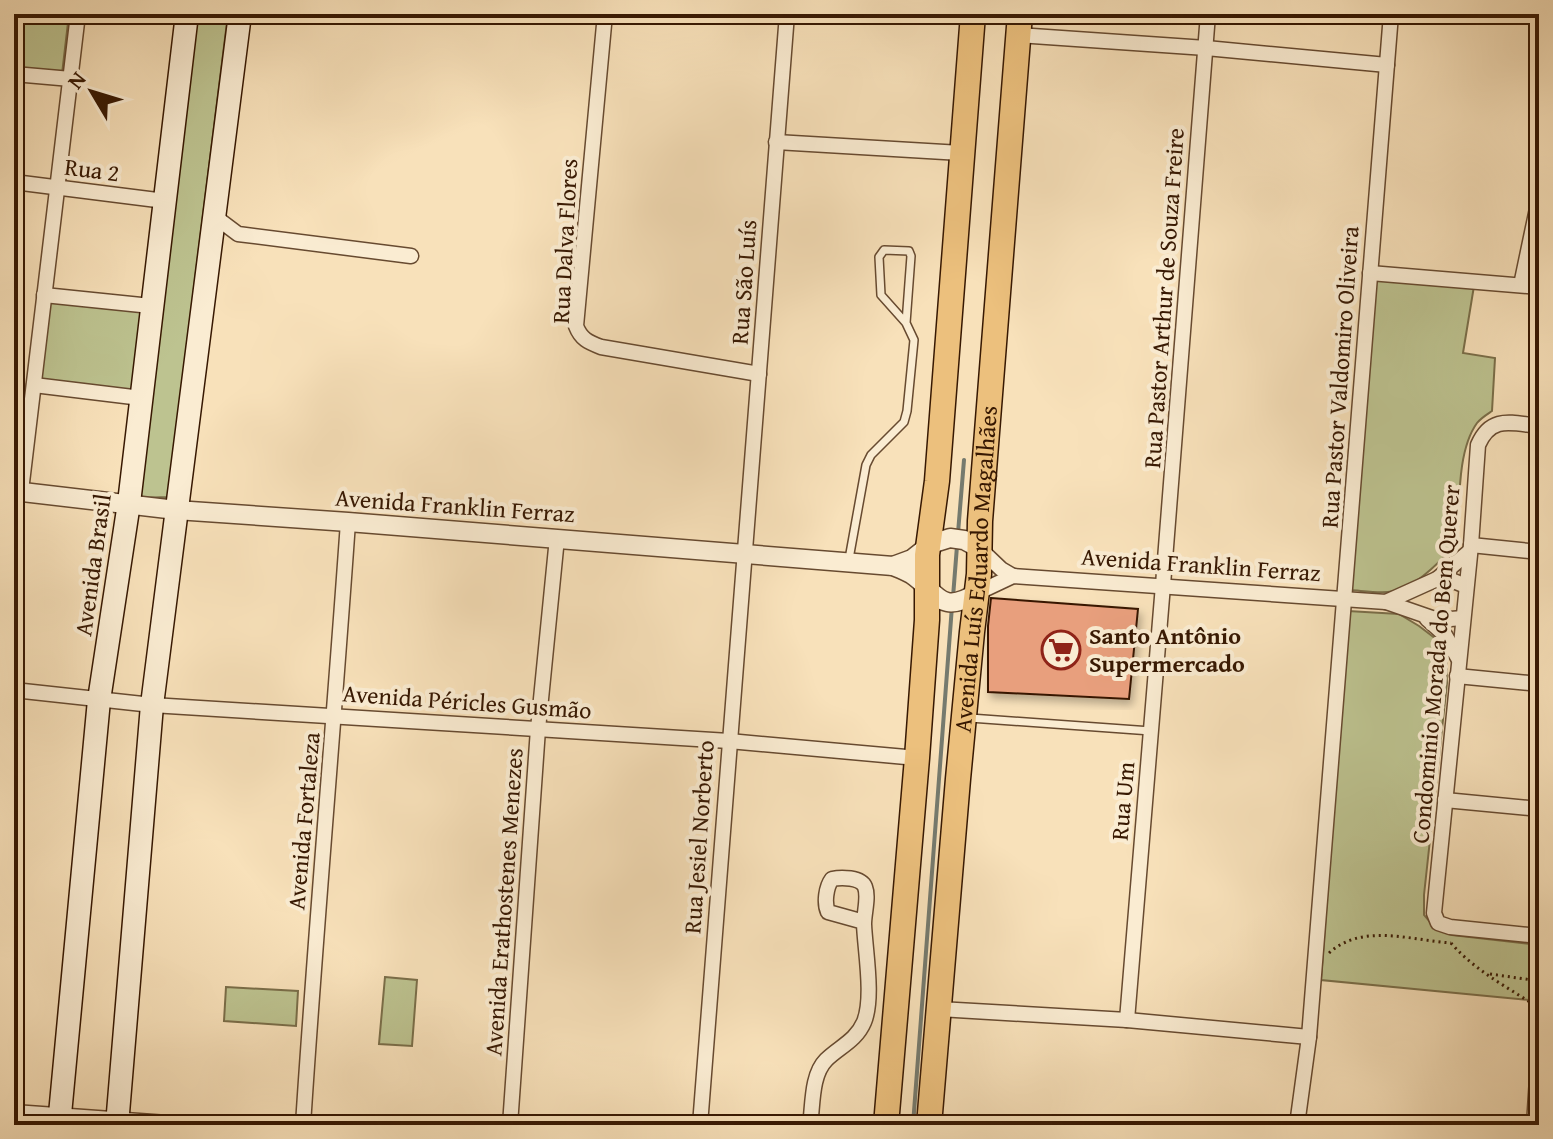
<svg xmlns="http://www.w3.org/2000/svg" width="1553" height="1139" viewBox="0 0 1553 1139" font-family="'Gentium Book Plus',serif">
	<style>
		.green { fill: #bdc390; stroke: #7a6e49; stroke-width: 2 }
		.lines { fill: none; stroke-linecap: round; stroke-linejoin: round }
		.stream { stroke: #757a6e; stroke-width: 4 }
		.building { fill: #e89f7d; stroke: #371802; stroke-width: 2; filter: url(#shadow) }
		.service-casing { stroke: #674a30; stroke-width: 10 }
		.minor-casing { stroke: #674a30; stroke-width: 17 }
		.tertiary-casing { stroke: #674a30; stroke-width: 21 }
		.secondary-casing { stroke: #371802; stroke-width: 25 }
		.primary-casing { stroke: #371802; stroke-width: 27 }
		.path { stroke: #371802; stroke-width: 3; stroke-dasharray: 2 4; stroke-linecap: butt }
		.service { stroke: #faecd2; stroke-width: 7 }
		.minor { stroke: #faecd2; stroke-width: 14 }
		.tertiary { stroke: #faecd2; stroke-width: 18 }
		.secondary { stroke: #faecd2; stroke-width: 22 }
		.primary { stroke: #ecc07d; stroke-width: 24 }
		.labels { text-anchor: middle; stroke-width: 8; stroke-linejoin: round; paint-order: stroke }
		.street-label { font-size: 24px; fill: #371802; stroke: #faecd2 }
		.poi-label { font-size: 24px; font-weight: bold; fill: #371802; stroke: #faecd2; text-anchor: start }
	</style>
	<defs>
		<filter id="shadow"><feDropShadow dx="3" dy="5.5" stdDeviation="4" flood-color="#0004"/></filter>
	</defs>
	<rect width="100%" height="100%" fill="#f8e1ba"/>
	<filter id="stains"><feTurbulence type="fractalNoise" baseFrequency=".0025" numOctaves="4"/><feColorMatrix values="0 0 0 0 .2 0 0 0 0 .09 0 0 0 0 .02 0 0 0 .5 -.17"/></filter>
	<radialGradient id="worn" r=".72"><stop offset=".6" stop-color="#630" stop-opacity="0"/><stop offset="1" stop-color="#630" stop-opacity=".3"/></radialGradient>
	<g class="green">
		<polygon points="14,14 69,14 62,74 14,68"/>
		<polygon points="195,14 228,14 168,497 138,498"/>
		<path d="M1372,280L1474,286L1463,353L1495,358L1492,411C1486,415 1481,418 1477,423C1456,452 1460,508 1457,543C1443,558 1422,581 1402,589C1387,595 1366,591 1350,590Z"/>
		<polygon points="47,301 141,310 133,391 38,382"/>
		<polygon points="1348,611 1399,614 1419,626 1436,639 1446,655 1447,683 1424,895 1424,915 1436,929 1452,935 1539,945 1539,1001 1321,980"/>
		<polygon points="385,977 417,980 412,1046 379,1044"/>
		<polygon points="226,987 298,991 296,1026 224,1021"/>
	</g>
	<g class="lines">
		<g class="stream">
			<polyline points="958,533 964,460"/>
			<polyline points="953,597 957,546"/>
			<polyline points="913,1125 952,606"/>
		</g>
	</g>
	<polygon class="building" points="991,598 1138,609 1129,699 988,692 988,626"/>
	<g class="lines">
		<defs>
			<g id="service">
				<polyline points="849,559 866,465 871,455 904,422 907,411 914,340 906,323 881,295 879,257 884,250 909,251 911,256 906,323"/>
				<polyline points="970,718 1151,731"/>
			</g>
			<g id="minor">
				<path d="M605,14L576,326C581,339 588,342 601,347L759,374"/>
				<polyline points="1018,35 1206,48 1387,65"/>
				<polyline points="14,74 71,79"/>
				<polyline points="776,142 961,153"/>
				<polyline points="14,182 165,201"/>
				<polyline points="214,216 238,234 411,256"/>
				<polyline points="1370,273 1539,287"/>
				<polyline points="1521,285 1539,199"/>
				<polyline points="44,295 151,306"/>
				<polyline points="34,385 141,398"/>
				<path d="M1539,426C1511,423 1491,415 1478,445L1471,545L1434,913L1438,923L1450,927L1539,936"/>
				<polyline points="21,491 78,14"/>
				<polyline points="1471,545 1539,552"/>
				<polyline points="979,548 1001,569 1013,576"/>
				<polyline points="1437,579 1470,551"/>
				<polyline points="977,593 1013,576 1386,602 1438,620 1463,618"/>
				<polyline points="1386,602 1437,579 1451,580 1466,586"/>
				<polyline points="1427,619 1445,635 1458,658"/>
				<polyline points="1457,676 1539,684"/>
				<polyline points="14,690 152,705 729,741 917,758"/>
				<polyline points="1445,800 1539,809"/>
				<polyline points="939,1009 1127,1020 1309,1037"/>
				<polyline points="1127,1020 1163,585 1208,14"/>
				<polyline points="14,1112 195,1125"/>
				<path d="M303,1125C316,924 334,723 348,522"/>
				<polyline points="510,1125 538,729 557,538"/>
				<polyline points="700,1125 787,14"/>
				<path d="M810,1125C813,1106 811,1075 826,1060C839,1047 856,1041 864,1022C874,998 865,950 864,924C864,913 869,897 865,887C861,877 841,877 832,879C826,887 824,903 828,912L864,922"/>
				<polyline points="1297,1125 1309,1037 1391,14"/>
				<polyline points="1534,1125 1539,1048"/>
			</g>
			<g id="tertiary">
				<path d="M14,491L176,510L348,522L893,566C899,568 905,571 911,574C938,592 939,616 977,593"/>
				<polyline points="893,566 912,559 931,544 950,538 964,540 979,548"/>
			</g>
			<g id="secondary">
				<polyline points="59,1125 99,700 129,503 187,14"/>
				<polyline points="117,1125 152,705 240,14"/>
			</g>
			<g id="primary">
				<polyline points="886,1125 917,758 927,620 927,555 937,481 973,14"/>
				<path id="s1" d="M929,1125L958,779L972,632L979,574L980,521L1020,14"/>
			</g>
		</defs>
		<use href="#service" class="service-casing"/>
		<use href="#minor" class="minor-casing"/>
		<use href="#tertiary" class="tertiary-casing"/>
		<use href="#secondary" class="secondary-casing"/>
		<use href="#primary" class="primary-casing"/>
		<g class="path">
			<path d="M1451,943C1475,971 1509,988 1539,1008"/>
			<path d="M1329,953C1362,923 1410,940 1451,943"/>
			<polyline points="1490,974 1539,981"/>
		</g>
		<use href="#service" class="service"/>
		<use href="#minor" class="minor"/>
		<use href="#tertiary" class="tertiary"/>
		<use href="#secondary" class="secondary"/>
		<use href="#primary" class="primary"/>
	</g>
	<defs>
		<symbol id="supermarket-ring" viewBox="-11 -11 22 22"><circle r="9.5" fill="#faecd2" stroke="#8f2418" stroke-width="1.5"/><path d="M-6-5.5h2.5l.6 2H6L4.5 2H-2.5L-4.4-4H-6ZM-1.5 3.2a1.3 1.3 0 1 0 .1 0ZM3 3.2a1.3 1.3 0 1 0 .1 0Z" fill="#8f2418"/></symbol>
	</defs>
	<g fill-rule="evenodd">
		<use href="#supermarket-ring" x="1039" y="628" width="44" height="44"/>
	</g>
	<g class="labels">
		<g class="street-label">
			<text transform="translate(92 170) rotate(7)" y="8">Rua 2</text>
			<text transform="translate(565 241) rotate(-87)" y="8">Rua Dalva Flores</text>
			<text transform="translate(744 282) rotate(-86)" y="8">Rua São Luís</text>
			<text transform="translate(1164 298) rotate(-86)" y="8">Rua Pastor Arthur de Souza Freire</text>
			<text transform="translate(1340 377) rotate(-86)" y="8">Rua Pastor Valdomiro Oliveira</text>
			<text transform="translate(455 506) rotate(4)" y="8">Avenida Franklin Ferraz</text>
			<text transform="translate(93 565) rotate(-82)" y="8">Avenida Brasil</text>
			<text transform="translate(1201 565) rotate(4)" y="8">Avenida Franklin Ferraz</text>
			<text dy="8" stroke="none"><textPath href="#s1" startOffset="558">Avenida Luís Eduardo Magalhães</textPath></text>
			<text transform="translate(1436 664) rotate(-85)" y="8">Condominio Morada do Bem Querer</text>
			<text transform="translate(467 702) rotate(4)" y="8">Avenida Péricles Gusmão</text>
			<text transform="translate(1123 801) rotate(-85)" y="8">Rua Um</text>
			<text transform="translate(304 821) rotate(-85)" y="8">Avenida Fortaleza</text>
			<text transform="translate(699 837) rotate(-86)" y="8">Rua Jesiel Norberto</text>
			<text transform="translate(504 902) rotate(-86)" y="8">Avenida Erathostenes Menezes</text>
		</g>
		<g class="poi-label">
			<text x="1089" y="644">Santo Antônio<tspan x="1089" dy="28">Supermercado</tspan></text>
		</g>
	</g>
	<rect width="1553" height="1139" fill="none" stroke="#f8e1ba" stroke-width="48"/>
	<rect x="16" y="16" width="1521" height="1107" fill="none" stroke="#371802" stroke-width="4"/>
	<rect x="24" y="24" width="1505" height="1091" fill="none" stroke="#371802" stroke-width="2"/>
	<g transform="translate(92 92) rotate(308)" stroke="#faecd2" stroke-width="6" paint-order="stroke">
	<path d="M0-6L14 30L0 20L-14 30Z" fill="#371802"/>
	<text y="-12" font-size="22" font-weight="bold" text-anchor="middle" fill="#371802">N</text>
	</g>
	<rect width="100%" height="100%" filter="url(#stains)"/>
	<rect width="100%" height="100%" fill="url(#worn)"/>
</svg>
